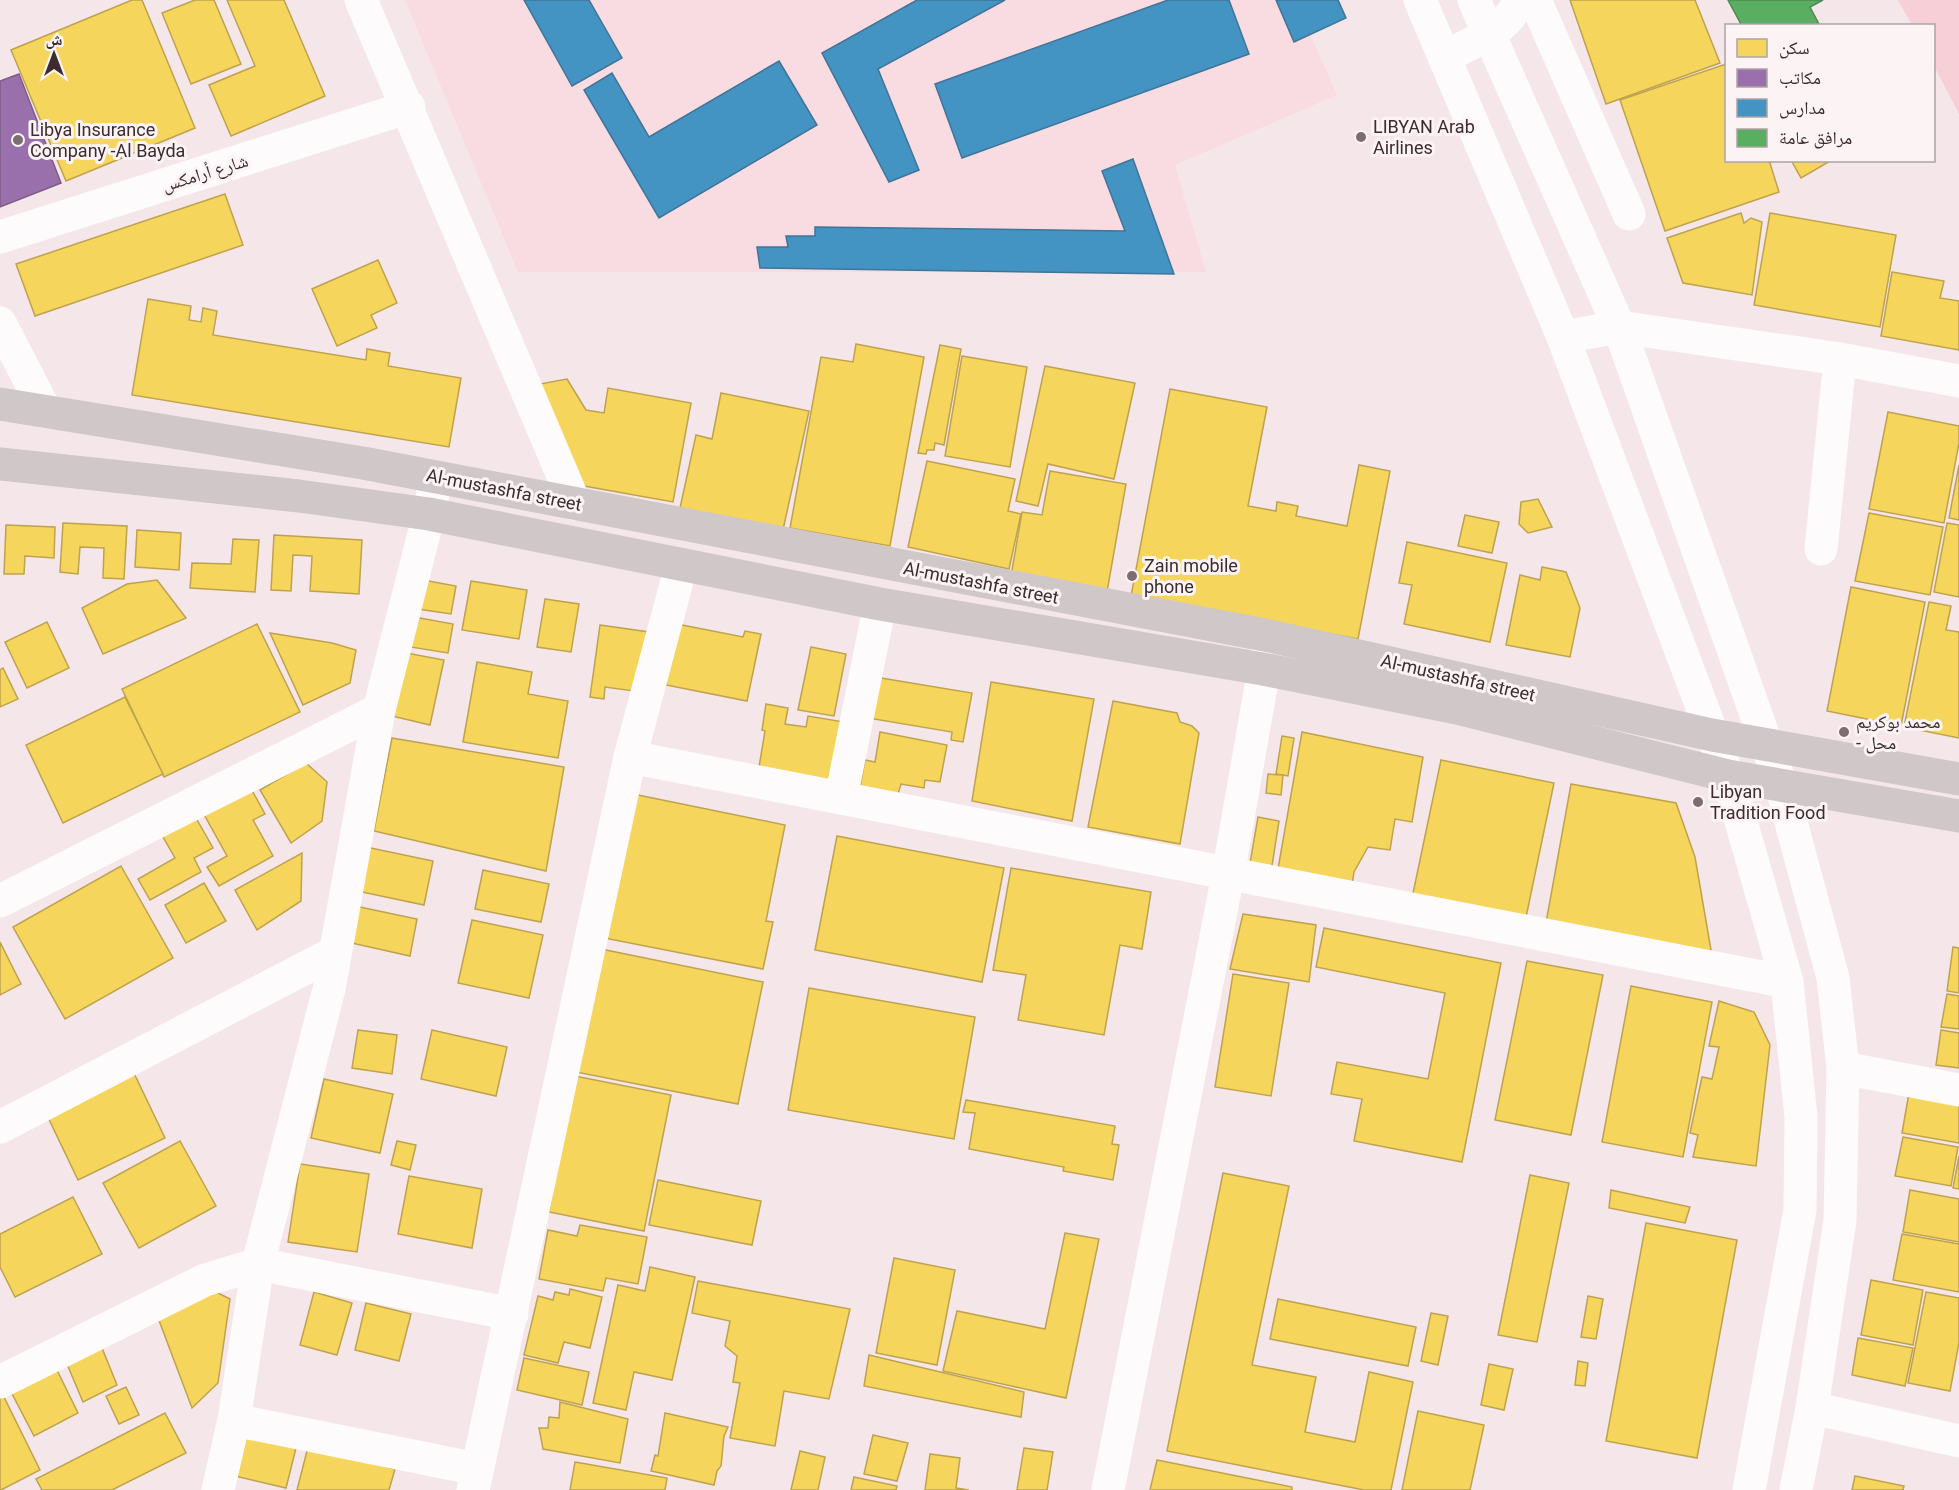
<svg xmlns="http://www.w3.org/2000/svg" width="1959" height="1490" viewBox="0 0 1959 1490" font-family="Roboto,'Noto Naskh Arabic',sans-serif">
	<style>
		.built { fill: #f9dce1 }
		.green { fill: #f7cfd6 }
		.homes { fill: #f6d55c; stroke: #bea24e; stroke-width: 1.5 }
		.offices { fill: #9970ab; stroke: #7d5c86; stroke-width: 1.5 }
		.schools { fill: #4393c3; stroke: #417497; stroke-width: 1.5 }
		.public { fill: #5aae61; stroke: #518752; stroke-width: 1.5 }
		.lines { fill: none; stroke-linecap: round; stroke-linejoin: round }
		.minor { stroke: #fefbfc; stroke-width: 33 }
		.major { stroke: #d0c7c8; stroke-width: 33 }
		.poi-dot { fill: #7d6d70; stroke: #fcf3f4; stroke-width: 2 }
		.labels { text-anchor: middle; stroke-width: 6; stroke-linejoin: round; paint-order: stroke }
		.poi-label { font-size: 18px; fill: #3c2c2f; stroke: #fcf3f4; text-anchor: start }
		.street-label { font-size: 18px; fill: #3c2c2f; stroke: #fcf3f4 }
	</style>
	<rect width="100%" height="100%" fill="#f5e7e9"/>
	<polygon class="built" points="405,0 1295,0 1337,95 1175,165 1206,272 518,272"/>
	<polygon class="green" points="1898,0 1959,0 1959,114 1934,66 1934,26 1912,25"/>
	<g class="homes">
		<polygon points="132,0 142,0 195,128 66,181 11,50"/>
		<polygon points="195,0 214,0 241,64 191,84 162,13"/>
		<polygon points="227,0 284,0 325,96 231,136 209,85 255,66"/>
		<polygon points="1570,0 1695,0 1720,63 1606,104"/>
		<polygon points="1726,64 1726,160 1769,160 1779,192 1665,231 1620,100"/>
		<polygon points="1791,160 1832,160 1801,178"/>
		<polygon points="225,194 243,245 35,316 16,264"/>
		<polygon points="1741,213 1744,223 1751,218 1762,222 1752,295 1683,283 1667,238"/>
		<polygon points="1770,213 1896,235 1880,327 1754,305"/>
		<polygon points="378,260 397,303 371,315 377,328 337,346 312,289"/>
		<polygon points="1892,272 1944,281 1940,298 1959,301 1959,350 1881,336"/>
		<polygon points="148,299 191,306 189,320 201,322 203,308 217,311 213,335 366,360 367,349 390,353 388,366 461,378 449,447 132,395"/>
		<polygon points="856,344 924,357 890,546 790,528 821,357 853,362"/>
		<polygon points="940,345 961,349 944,445 935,443 934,450 927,450 926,454 918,453"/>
		<polygon points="962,356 1027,367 1010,467 945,456"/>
		<polygon points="1045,366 1135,383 1114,479 1048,464 1038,506 1016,501"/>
		<polygon points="567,379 586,410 604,413 608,388 691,403 673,502 573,484 534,385"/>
		<polygon points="1170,389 1267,407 1248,506 1276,511 1277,502 1298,506 1296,516 1347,526 1359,465 1390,471 1358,639 1131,596"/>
		<polygon points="721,393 809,411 783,530 680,508 696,435 712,439"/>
		<polygon points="1888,412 1959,426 1959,443 1944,523 1869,509"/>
		<polygon points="927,461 1015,479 1008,511 1021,514 1009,569 908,547"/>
		<polygon points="1959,465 1959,520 1949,518"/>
		<polygon points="1050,471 1126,484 1107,592 1011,576 1022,512 1042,515"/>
		<polygon points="1538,499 1552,527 1528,533 1519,524 1521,502"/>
		<polygon points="1869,513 1943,527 1930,595 1855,581"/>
		<polygon points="1465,515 1499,522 1492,553 1458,546"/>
		<polygon points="63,523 127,526 124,579 103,578 104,548 80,547 78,574 60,572"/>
		<polygon points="1947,523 1959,525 1959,597 1934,592"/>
		<polygon points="6,525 55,527 54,558 25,556 24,574 4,574"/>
		<polygon points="137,530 181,533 179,570 135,567"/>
		<polygon points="274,535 362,540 359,594 310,591 312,556 293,555 291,591 271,590"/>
		<polygon points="233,539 259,540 255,592 190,588 192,563 231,564"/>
		<polygon points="1407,542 1507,563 1490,642 1404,624 1412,585 1399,583"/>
		<polygon points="1542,567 1566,572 1580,608 1570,657 1506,645 1520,575 1540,580"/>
		<polygon points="157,580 186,618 103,654 82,608 127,584"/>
		<polygon points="423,580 456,586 451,614 418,609"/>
		<polygon points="471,581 527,590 519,639 462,630"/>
		<polygon points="1851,587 1925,602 1901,726 1827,711"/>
		<polygon points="545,599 579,604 571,652 537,647"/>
		<polygon points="1929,602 1951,606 1946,630 1959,632 1959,738 1904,727"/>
		<polygon points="409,616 453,624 448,653 404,646"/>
		<polygon points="47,622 69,668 27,688 5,642"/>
		<polygon points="257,624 300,712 164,777 122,689"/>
		<polygon points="677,624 743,637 745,631 761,634 747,701 661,684"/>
		<polygon points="600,625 649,632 641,692 605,687 604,699 590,697"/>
		<polygon points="270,633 332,643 356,650 350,683 303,705"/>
		<polygon points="811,647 846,654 834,716 798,710"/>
		<polygon points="401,652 444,660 430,725 392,716"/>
		<polygon points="477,662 532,672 528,694 568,701 558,758 463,742"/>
		<polygon points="3,668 18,699 0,707 0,670"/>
		<polygon points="869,676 972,693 963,742 951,740 952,732 862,717"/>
		<polygon points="991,682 1094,699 1072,821 972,801"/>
		<polygon points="125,697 163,774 63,823 26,745"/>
		<polygon points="1113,701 1177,713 1180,722 1192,726 1199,733 1180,844 1088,827"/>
		<polygon points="766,704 788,708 785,724 806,727 808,716 850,723 840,787 758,773 765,731 762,730"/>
		<polygon points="880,732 947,745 940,782 925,780 924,788 901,784 898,794 860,787 865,760 875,762"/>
		<polygon points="1302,732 1423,757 1412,822 1395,819 1390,850 1368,847 1354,872 1352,885 1278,869"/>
		<polygon points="1282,736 1294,738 1288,776 1276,774"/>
		<polygon points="392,738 564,767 546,871 374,831"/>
		<polygon points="1441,760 1554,783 1525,922 1412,898"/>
		<polygon points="306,763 327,782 322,821 291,843 260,790"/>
		<polygon points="1268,774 1283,775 1281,795 1266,793"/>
		<polygon points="248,783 265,814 253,820 273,856 219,886 207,867 227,856 201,809"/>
		<polygon points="1571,784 1676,803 1695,857 1711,950 1698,963 1544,934"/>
		<polygon points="633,794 785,825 766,921 773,922 763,969 604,938"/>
		<polygon points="192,811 213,848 194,858 201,872 150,900 138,879 175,858 159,830"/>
		<polygon points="1258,817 1279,821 1271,872 1249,869"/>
		<polygon points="837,836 1004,868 982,982 815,950"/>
		<polygon points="366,847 433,861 424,905 357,891"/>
		<polygon points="302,853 301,901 257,930 235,890"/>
		<polygon points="121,866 173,958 65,1019 13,927"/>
		<polygon points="1011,868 1151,892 1142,949 1120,945 1104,1035 1018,1020 1026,975 993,970"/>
		<polygon points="483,870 549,884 541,922 475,909"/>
		<polygon points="204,883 226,921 186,943 165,905"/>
		<polygon points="355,906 417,919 410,956 347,942"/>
		<polygon points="1243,914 1316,925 1309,982 1230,969"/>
		<polygon points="472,920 543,935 529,998 458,983"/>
		<polygon points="1324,928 1501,963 1462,1162 1354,1141 1362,1099 1331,1094 1337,1062 1428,1079 1445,993 1316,967"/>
		<polygon points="0,942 21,984 0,995"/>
		<polygon points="1953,947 1959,948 1959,993 1947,991"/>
		<polygon points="601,949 763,982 738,1104 576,1072"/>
		<polygon points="1527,961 1603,975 1571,1135 1495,1120"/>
		<polygon points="1233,974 1289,983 1271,1096 1215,1087"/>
		<polygon points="1631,986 1712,1002 1683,1157 1602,1142"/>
		<polygon points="809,988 975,1017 954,1139 788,1110"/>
		<polygon points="1947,994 1959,996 1959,1029 1941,1027"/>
		<polygon points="1719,1001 1754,1012 1770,1045 1756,1166 1693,1157 1698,1135 1690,1133 1702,1077 1712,1079 1719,1047 1709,1046"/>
		<polygon points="358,1030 397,1035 392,1074 352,1068"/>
		<polygon points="432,1030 507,1047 496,1096 421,1079"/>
		<polygon points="1941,1030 1959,1033 1959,1068 1936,1065"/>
		<polygon points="132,1069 165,1138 78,1180 45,1111"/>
		<polygon points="575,1076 671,1095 644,1231 549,1212"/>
		<polygon points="324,1079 393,1094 380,1153 311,1138"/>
		<polygon points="1910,1087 1959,1095 1959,1143 1902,1133"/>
		<polygon points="966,1100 1115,1126 1112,1144 1119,1145 1113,1180 1063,1171 1064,1167 969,1149 975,1113 963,1112"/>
		<polygon points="1903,1137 1958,1147 1951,1186 1895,1176"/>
		<polygon points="180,1141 216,1206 139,1248 103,1183"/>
		<polygon points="397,1141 416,1145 410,1170 391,1165"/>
		<polygon points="1959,1156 1959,1189 1953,1188"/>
		<polygon points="300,1164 369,1174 357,1252 288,1242"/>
		<polygon points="1223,1173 1289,1186 1252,1365 1316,1377 1305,1432 1355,1442 1369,1372 1413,1382 1391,1490 1364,1490 1167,1451"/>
		<polygon points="1530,1175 1569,1183 1537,1342 1498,1335"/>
		<polygon points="409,1176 482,1189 472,1248 398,1234"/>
		<polygon points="658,1180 761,1201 752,1245 649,1225"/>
		<polygon points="1611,1190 1690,1207 1685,1223 1609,1208"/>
		<polygon points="1910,1190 1959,1199 1959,1242 1903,1232"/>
		<polygon points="73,1197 102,1254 15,1297 0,1267 0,1234"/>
		<polygon points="1646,1223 1737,1240 1697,1458 1606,1441"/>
		<polygon points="580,1225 647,1237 638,1284 606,1278 603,1291 539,1279 548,1230 577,1236"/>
		<polygon points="1065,1233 1099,1239 1066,1398 943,1371 957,1311 1045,1329"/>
		<polygon points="1902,1234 1959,1244 1959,1292 1893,1280"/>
		<polygon points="894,1258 955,1270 937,1365 876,1353"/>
		<polygon points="650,1267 695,1277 672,1380 634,1372 626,1410 593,1403 618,1285 645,1291"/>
		<polygon points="1871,1280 1923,1290 1913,1345 1861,1335"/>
		<polygon points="698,1281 850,1309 829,1399 784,1391 775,1446 730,1438 740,1383 733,1382 737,1356 725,1346 730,1321 692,1313"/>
		<polygon points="210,1289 230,1299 218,1383 192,1408 157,1315"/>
		<polygon points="570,1289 602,1297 590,1348 564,1342 558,1363 524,1355 538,1296 553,1300 555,1292 569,1295"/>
		<polygon points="314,1292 352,1303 337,1355 300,1345"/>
		<polygon points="1926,1292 1959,1298 1959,1343 1950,1391 1908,1383"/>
		<polygon points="1588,1296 1603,1299 1596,1339 1581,1337"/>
		<polygon points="1278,1299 1416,1327 1408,1366 1270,1339"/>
		<polygon points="366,1303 411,1314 399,1361 355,1350"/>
		<polygon points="1431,1313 1448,1316 1438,1365 1421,1361"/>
		<polygon points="1858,1338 1913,1348 1905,1386 1852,1375"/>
		<polygon points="100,1343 117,1385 83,1402 64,1357"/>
		<polygon points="869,1355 1024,1392 1021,1417 864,1386"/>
		<polygon points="524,1358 589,1372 582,1405 517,1390"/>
		<polygon points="1578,1361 1588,1363 1585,1386 1575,1385"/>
		<polygon points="54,1364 78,1413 34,1436 8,1386"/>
		<polygon points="1489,1364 1513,1369 1504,1410 1481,1405"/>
		<polygon points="126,1387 139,1415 119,1424 106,1396"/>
		<polygon points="0,1389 40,1470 1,1490 0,1490"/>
		<polygon points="560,1402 628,1419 620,1463 543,1449 539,1428 548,1428 549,1417 559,1418"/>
		<polygon points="1418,1411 1484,1425 1470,1490 1402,1490"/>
		<polygon points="165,1413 186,1453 112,1490 42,1490 36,1479"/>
		<polygon points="665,1413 728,1427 724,1436 721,1466 717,1471 714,1485 651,1471 655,1455 658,1456"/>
		<polygon points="245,1435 296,1448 286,1488 235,1476"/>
		<polygon points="873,1435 908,1443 897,1481 864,1474"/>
		<polygon points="308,1447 395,1469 389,1490 297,1490"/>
		<polygon points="1024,1448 1053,1452 1047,1490 1017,1490"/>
		<polygon points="800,1451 825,1457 818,1490 791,1490"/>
		<polygon points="930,1454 960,1458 956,1488 969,1490 925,1490"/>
		<polygon points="1157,1460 1292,1487 1292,1490 1150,1490"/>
		<polygon points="575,1462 667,1478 665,1490 570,1490"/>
		<polygon points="1855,1476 1904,1486 1903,1490 1852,1490"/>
		<polygon points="854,1477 897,1486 896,1490 851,1490"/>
	</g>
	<polygon class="offices" points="19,74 61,183 0,207 0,81"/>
	<g class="schools">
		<polygon points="524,0 589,0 622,58 572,86"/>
		<polygon points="917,0 1005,0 878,69 919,170 889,182 822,53"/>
		<polygon points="1168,0 1229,0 1249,54 962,158 935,84"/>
		<polygon points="1276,0 1338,0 1346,18 1294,42"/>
		<polygon points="779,61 817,125 659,218 584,90 612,73 649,137"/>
		<polygon points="1133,159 1174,274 760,268 757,247 788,247 786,236 815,236 815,227 1125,231 1102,171"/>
	</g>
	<polygon class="public" points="1728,0 1823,0 1810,7 1820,26 1742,26"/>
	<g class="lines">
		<g class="minor">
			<polyline points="361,0 575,504"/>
			<polyline points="1420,0 1563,337 1728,776 1787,982 1801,1117 1800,1210 1749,1490"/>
			<polyline points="1474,0 1619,327 1781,785 1833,978 1843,1068 1840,1220 1812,1408 1796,1490"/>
			<polyline points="1535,0 1629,214"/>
			<path d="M1444,57C1471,43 1509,30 1519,0"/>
			<polyline points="0,237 409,107"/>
			<polyline points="0,323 46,412"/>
			<polyline points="1563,337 1619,327 1840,359 1959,381"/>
			<polyline points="1821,549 1840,359"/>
			<polyline points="630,757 1787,982"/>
			<polyline points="841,798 880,604"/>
			<polyline points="0,901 379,710"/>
			<polyline points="1843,1068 1959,1090"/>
			<polyline points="0,1127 334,953"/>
			<polyline points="0,1382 205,1280 258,1264 512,1314"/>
			<polyline points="1812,1408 1959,1441"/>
			<polyline points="234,1420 477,1469"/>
			<polyline points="218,1490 234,1420 258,1264 329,989 379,710 429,514 436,477"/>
			<polyline points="473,1490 630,757 681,566"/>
			<polyline points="1108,1490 1228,875 1269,641"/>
		</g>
		<g class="major">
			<polyline points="0,404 363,463 1270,636 1712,735 1959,779"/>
			<polyline points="0,464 299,496 429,514 880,604 1263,669 1457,708 1728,776 1959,816"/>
		</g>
	</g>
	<g class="poi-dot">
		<circle cx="1361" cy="137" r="6"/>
		<circle cx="18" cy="140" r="6"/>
		<circle cx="1132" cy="576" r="6"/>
		<circle cx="1844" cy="732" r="6"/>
		<circle cx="1698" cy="802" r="6"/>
	</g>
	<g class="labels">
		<g class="poi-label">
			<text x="1373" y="133">LIBYAN Arab<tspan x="1373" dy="21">Airlines</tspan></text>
			<text x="30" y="136">Libya Insurance<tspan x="30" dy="21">Company -Al Bayda</tspan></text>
			<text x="1144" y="572">Zain mobile<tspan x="1144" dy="21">phone</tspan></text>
			<text x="1856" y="728">محمد بوكريم<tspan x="1856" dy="21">- محل</tspan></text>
			<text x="1710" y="798">Libyan<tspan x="1710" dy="21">Tradition Food</tspan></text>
		</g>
		<g class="street-label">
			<text transform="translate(205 173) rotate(-17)" y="6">شارع أرامكس</text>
			<text transform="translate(504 490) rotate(11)" y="6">Al-mustashfa street</text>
			<text transform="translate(981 583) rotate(11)" y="6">Al-mustashfa street</text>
			<text transform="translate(1458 678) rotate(13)" y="6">Al-mustashfa street</text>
		</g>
	</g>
	<rect x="1725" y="24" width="210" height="138" fill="#fcf3f4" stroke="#afa3a5" stroke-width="1.5"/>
	<rect x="1737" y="39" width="30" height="18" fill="#f6d55c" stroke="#afa3a5" stroke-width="1.5"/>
	<text x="1779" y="54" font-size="18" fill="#3c2c2f">سكن</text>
	<rect x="1737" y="69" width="30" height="18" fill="#9970ab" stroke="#afa3a5" stroke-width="1.5"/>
	<text x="1779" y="84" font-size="18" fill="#3c2c2f">مكاتب</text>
	<rect x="1737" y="99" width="30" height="18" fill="#4393c3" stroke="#afa3a5" stroke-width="1.5"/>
	<text x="1779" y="114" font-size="18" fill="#3c2c2f">مدارس</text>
	<rect x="1737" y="129" width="30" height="18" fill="#5aae61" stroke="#afa3a5" stroke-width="1.5"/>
	<text x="1779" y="144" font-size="18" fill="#3c2c2f">مرافق عامة</text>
	<g transform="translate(54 54)" stroke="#fcf3f4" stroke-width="4.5" paint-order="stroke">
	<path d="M0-4.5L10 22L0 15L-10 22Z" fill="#3c2c2f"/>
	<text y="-9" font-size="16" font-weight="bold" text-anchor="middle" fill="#3c2c2f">ش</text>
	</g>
</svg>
